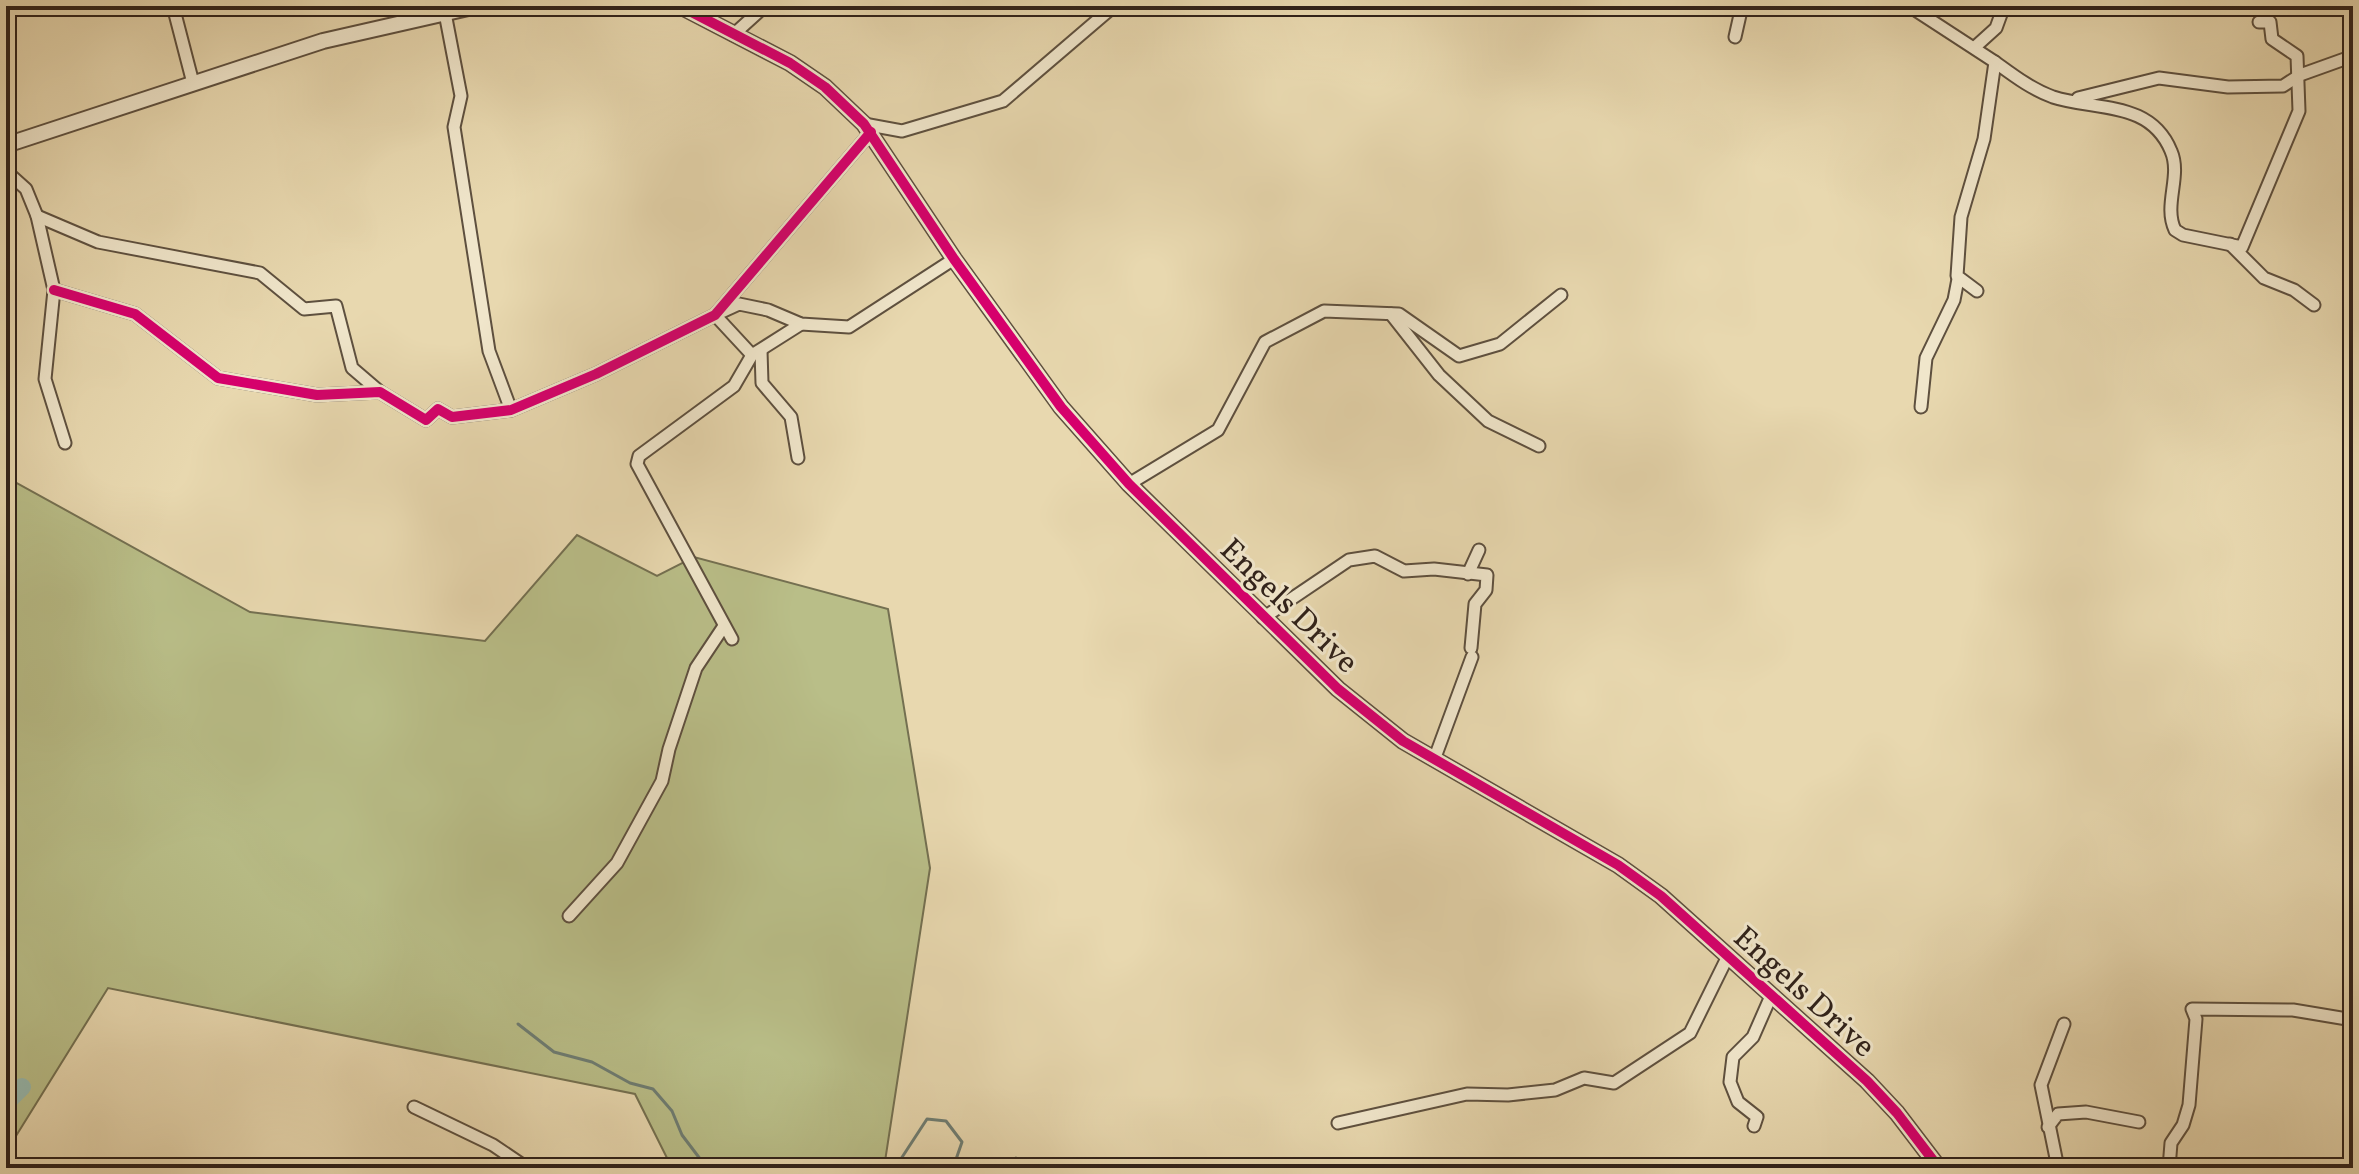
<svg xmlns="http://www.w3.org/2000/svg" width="2359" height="1174" viewBox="0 0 2359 1174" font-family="Vollkorn,serif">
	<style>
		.green { fill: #b9be88; stroke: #747051; stroke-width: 2 }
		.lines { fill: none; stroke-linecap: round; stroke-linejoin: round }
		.stream { stroke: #6e7d73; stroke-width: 3 }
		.river { stroke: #97b9ae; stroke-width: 18 }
		.minor-casing { stroke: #5e503f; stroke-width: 15 }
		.tertiary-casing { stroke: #5e503f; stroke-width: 18 }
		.minor { stroke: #f0e6cb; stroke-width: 11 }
		.tertiary { stroke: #f0e6cb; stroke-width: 14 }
		.cycleway-casing { stroke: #f0e6cb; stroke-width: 15 }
		.cycleway { stroke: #d6006c; stroke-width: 10 }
		.labels { text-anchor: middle; stroke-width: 6; stroke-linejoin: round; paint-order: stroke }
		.street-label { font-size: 32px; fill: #30221a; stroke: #f0e6cb }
	</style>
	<rect width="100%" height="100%" fill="#e8d8af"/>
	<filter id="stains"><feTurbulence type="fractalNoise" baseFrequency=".0025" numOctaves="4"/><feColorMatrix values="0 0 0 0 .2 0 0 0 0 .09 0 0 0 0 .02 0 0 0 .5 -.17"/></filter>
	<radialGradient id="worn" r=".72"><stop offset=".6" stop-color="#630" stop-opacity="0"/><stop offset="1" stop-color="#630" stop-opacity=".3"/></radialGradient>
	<polygon class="green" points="6,477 250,612 485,641 577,535 657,576 694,557 888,609 930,868 884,1168 672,1168 635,1094 108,988 6,1152"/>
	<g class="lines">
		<g class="stream">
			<polyline points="518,1024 554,1052 592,1062 630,1083 653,1089 672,1111 682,1135 707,1168"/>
			<polyline points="781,1168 817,1164 842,1168"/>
			<polyline points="895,1168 927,1119 946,1121 962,1142 953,1168"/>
			<polyline points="1003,1168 1016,1158 1026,1168"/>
		</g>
		<polyline class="river" points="6,1103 22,1087"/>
		<defs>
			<g id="minor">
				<polyline points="173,6 193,83"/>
				<polyline points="1909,6 1995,62 1984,139 1961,217 1957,276 1977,291"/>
				<polyline points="445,13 461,96 454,127 489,351 511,410"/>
				<polyline points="733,35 765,6"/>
				<polyline points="1735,37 1742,6"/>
				<polyline points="1975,47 1996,28 2004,6"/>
				<path d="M1995,62C2013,75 2031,89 2053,97C2096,111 2150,100 2171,151C2182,176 2163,205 2175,230L2183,235L2242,247L2299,111L2297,56L2272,39L2270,22H2259"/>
				<polyline points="2078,98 2159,78 2228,87 2283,86 2300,75 2353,56"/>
				<polyline points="864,124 902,131 1003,101 1114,6"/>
				<polyline points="6,171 26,189 37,216 54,290 45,379 65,443"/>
				<polyline points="37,216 98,242 260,273 304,309 336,306 352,368 380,392"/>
				<polyline points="2230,244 2264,278 2294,290 2314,305"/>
				<polyline points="54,290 135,314 218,378 317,395 380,392 426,420 438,409 452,417 511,410 596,374 715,315 871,132"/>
				<polyline points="1391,314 1439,375 1488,421 1539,446"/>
				<polyline points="761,351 762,383 791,417 798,458"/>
				<polyline points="752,355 715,315 739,304 768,310 801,324 849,327 954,259"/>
				<polyline points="1921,407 1926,358 1954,300 1958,279"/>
				<polyline points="1129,484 1218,430 1265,342 1324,311 1399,314 1459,356 1500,344 1561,295"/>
				<polyline points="1468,574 1479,550"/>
				<polyline points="1263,618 1349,560 1375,556 1404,571 1434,569 1487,575 1486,590 1475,604 1471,648"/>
				<polyline points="732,639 637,464 639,456 734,386 752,355 801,324"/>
				<polyline points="1434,760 1472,657"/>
				<polyline points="569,916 617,863 662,781 669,749 696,668 724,626"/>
				<polyline points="414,1107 493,1145 527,1168"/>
				<polyline points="1338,1123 1467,1094 1508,1095 1555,1090 1584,1078 1614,1083 1690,1033 1727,958"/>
				<polyline points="1754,1126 1757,1117 1738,1102 1730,1082 1733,1057 1753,1037 1771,996"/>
				<polyline points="2048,1127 2058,1114 2086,1112 2139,1122"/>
				<polyline points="2058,1168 2041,1085 2064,1024"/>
				<polyline points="2169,1168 2171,1143 2183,1125 2189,1105 2196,1019 2192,1009 2293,1010 2353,1020"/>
			</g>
			<g id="tertiary">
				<polyline points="680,6 790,63 825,87 864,124 954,259 1061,407 1129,484 1338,689 1403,741 1618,865 1661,896 1867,1081 1897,1113 1939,1168"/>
				<polyline points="6,145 323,41 477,6"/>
			</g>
		</defs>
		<use href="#minor" class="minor-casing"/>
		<use href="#tertiary" class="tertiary-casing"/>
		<use href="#minor" class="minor"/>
		<use href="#tertiary" class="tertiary"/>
		<defs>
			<g id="cycleway">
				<polyline points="680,6 790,63 825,87 864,124 954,259 1061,407 1129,484 1338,689 1403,741 1618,865 1661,896 1867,1081 1897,1113 1939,1168"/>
				<polyline points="54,290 135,314 218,378 317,395 380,392 426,420 438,409 452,417 511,410 596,374 715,315 871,132"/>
			</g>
		</defs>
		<use href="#cycleway" class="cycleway-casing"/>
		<use href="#cycleway" class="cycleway"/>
	</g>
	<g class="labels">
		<g class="street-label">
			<text transform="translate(1290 605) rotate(44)" y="11">Engels Drive</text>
			<text transform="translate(1805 991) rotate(42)" y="11">Engels Drive</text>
		</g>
	</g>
	<rect width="2359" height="1174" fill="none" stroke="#e8d8af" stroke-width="32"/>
	<rect x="8" y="8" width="2343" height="1158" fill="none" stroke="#30221a" stroke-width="4"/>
	<rect x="16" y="16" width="2327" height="1142" fill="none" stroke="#30221a" stroke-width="2"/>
	<rect width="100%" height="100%" filter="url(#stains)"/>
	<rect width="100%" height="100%" fill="url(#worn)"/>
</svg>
